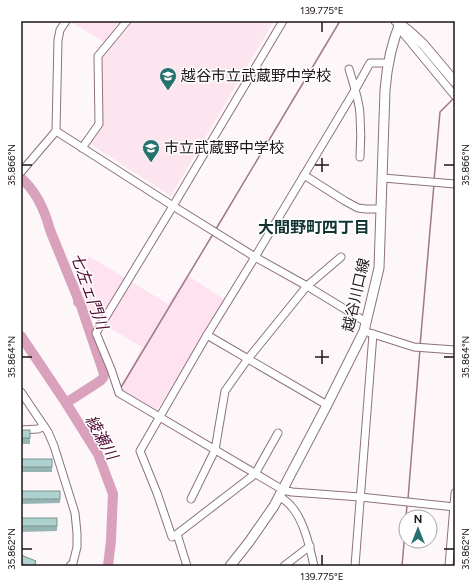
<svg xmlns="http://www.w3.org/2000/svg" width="476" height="587" viewBox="0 0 476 587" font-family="Figtree,'Noto Sans JP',sans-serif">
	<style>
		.built { fill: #fde5f0 }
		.green { fill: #ffe2ef }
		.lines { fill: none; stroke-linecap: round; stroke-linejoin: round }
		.stream { stroke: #a1778b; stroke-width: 1.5 }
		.river { stroke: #d9a1bc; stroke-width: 10 }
		.minor-casing { stroke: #8d727e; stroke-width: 9 }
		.secondary-casing { stroke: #8d727e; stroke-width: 11 }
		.minor { stroke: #fff; stroke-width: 7 }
		.secondary { stroke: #fff; stroke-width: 9 }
		.wall { fill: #96b5b2 }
		.building { fill: #aed2cf; stroke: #7a9391 }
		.ticks { fill: none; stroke: #1e1419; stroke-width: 1.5 }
		.labels { text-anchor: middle; stroke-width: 3; stroke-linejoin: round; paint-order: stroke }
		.poi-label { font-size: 15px; fill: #1e1419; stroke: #fff; text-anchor: start }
		.street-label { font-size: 15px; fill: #1e1419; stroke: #fff }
		.neighbourhood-label { font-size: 16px; font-weight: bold; fill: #123533; stroke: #fff }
		.water-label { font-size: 16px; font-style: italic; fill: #4f0c34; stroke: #fff }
		.neatline { fill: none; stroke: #1e1419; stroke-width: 1.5 }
		.ticks-label { font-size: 10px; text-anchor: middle; fill: #1e1419 }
	</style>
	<rect width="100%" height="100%" fill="#fdf7fa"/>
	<polygon class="built" points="134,21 274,21 171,196 90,144 102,126 103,56"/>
	<g class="green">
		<polygon points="73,21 121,21 104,42 72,23"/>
		<polygon points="89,256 168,304 187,275 225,300 157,410 120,390 142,347 108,327 87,313 75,282"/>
	</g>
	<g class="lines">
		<g class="stream">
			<polyline points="434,180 440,112 454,98"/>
			<polyline points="216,229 340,21"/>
			<polyline points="420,346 434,184"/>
			<polyline points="120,389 213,234"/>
			<polyline points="408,499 420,349"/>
			<polyline points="406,517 407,505"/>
			<polyline points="402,566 406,520"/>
		</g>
		<g class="river">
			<path d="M21,178C36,191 45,211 50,230L79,301L78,302L80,303L104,374L103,378L100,381L66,403"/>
			<polyline points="21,336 66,403 98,454 113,494 111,540 108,566"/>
		</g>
		<defs>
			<g id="minor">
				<polyline points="283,21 173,206 96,333 111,369 119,393 283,490 292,492 360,497 455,507"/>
				<polyline points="398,27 455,96"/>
				<path d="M349,69C353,83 359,99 360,114C361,128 361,143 360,157"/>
				<polyline points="56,131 173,206 255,257 307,286 366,322"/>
				<polyline points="82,148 99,124 98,56 127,21"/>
				<polyline points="21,172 56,131 58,40 60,30 66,21"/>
				<polyline points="304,175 345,201 358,208 366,209 381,209"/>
				<polyline points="383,178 455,184"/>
				<polyline points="370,333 414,347 455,350"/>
				<polyline points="207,335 327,405"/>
				<polyline points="21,392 48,432 54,446 75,513 77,533 77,547 73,563 70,566"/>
				<polyline points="21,430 38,429 44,426"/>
				<polyline points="278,433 255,474 177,534 172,537 157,493 140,451 207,335 255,257 355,90 370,63 387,63"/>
				<path d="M279,496C283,499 288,502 291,506C304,520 310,548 314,566"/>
				<polyline points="191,499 215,450 225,391 247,360 307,286 341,257"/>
				<polyline points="177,534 187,566"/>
				<polyline points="284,566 310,546"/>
				<polyline points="355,566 373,334"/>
				<polyline points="449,566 455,493"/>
			</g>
			<g id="secondary">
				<polyline points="396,21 409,31 423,44 455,82"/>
				<path d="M230,566L249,542L274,506L327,405L364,331L379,268L385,90C387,65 391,44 401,21"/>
			</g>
		</defs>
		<use href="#minor" class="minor-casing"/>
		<use href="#secondary" class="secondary-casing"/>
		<use href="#minor" class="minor"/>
		<use href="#secondary" class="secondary"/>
	</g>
	<g class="wall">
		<rect x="21" y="430" width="9" height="14"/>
		<rect x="21" y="459" width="31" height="13"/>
		<polygon points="21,491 60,491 60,503 21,504"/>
		<polygon points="21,518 57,518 57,531 21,532"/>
		<polygon points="21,555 36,561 36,566 21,566"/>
	</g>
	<g class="building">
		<rect x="21" y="401" width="1" height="8"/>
		<rect x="21" y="430" width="9" height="8"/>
		<rect x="21" y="459" width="31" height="8"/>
		<rect x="21" y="491" width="39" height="8"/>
		<rect x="21" y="518" width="36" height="8"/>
		<polygon points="21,555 36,561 34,566 28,566 21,563"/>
	</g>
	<path class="ticks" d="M322,22V32M322,158V172M22,165H32M315,165H329M444,165H454M322,350V364M22,357H32M315,357H329M444,357H454M22,549H32M444,549H454M322,555V565"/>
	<defs>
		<symbol id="school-pin" viewBox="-11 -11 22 30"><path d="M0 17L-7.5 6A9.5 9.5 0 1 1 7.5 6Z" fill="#27716e" stroke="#fff"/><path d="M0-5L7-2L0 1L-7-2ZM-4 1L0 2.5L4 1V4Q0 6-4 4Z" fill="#fff"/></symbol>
	</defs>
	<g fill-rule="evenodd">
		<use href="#school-pin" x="158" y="66" width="20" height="27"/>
		<use href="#school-pin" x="141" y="138" width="20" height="27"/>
	</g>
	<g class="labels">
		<g class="poi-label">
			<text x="181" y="81">越谷市立武蔵野中学校</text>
			<text x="164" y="153">市立武蔵野中学校</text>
		</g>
		<g class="street-label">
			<text transform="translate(356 295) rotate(-77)" y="5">越谷川口線</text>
		</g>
		<g class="neighbourhood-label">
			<text x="314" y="233">大間野町四丁目</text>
		</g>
		<g class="water-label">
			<text transform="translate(90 291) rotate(70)" y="6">七左ェ門川</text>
			<text transform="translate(102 437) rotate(61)" y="6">綾瀬川</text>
		</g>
	</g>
	<rect width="476" height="587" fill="none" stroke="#ffffff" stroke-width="44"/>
	<g transform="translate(418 529)"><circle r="19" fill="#ffffff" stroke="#a5a1a3"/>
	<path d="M0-3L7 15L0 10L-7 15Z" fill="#27716e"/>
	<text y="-6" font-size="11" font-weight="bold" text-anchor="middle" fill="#1e1419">N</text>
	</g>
	<rect x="22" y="22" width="432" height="543" class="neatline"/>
	<g class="ticks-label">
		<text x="322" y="14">139.775°E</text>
		<text transform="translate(11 165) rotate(-90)" y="4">35.866°N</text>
		<text transform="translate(465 165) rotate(-90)" y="4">35.866°N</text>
		<text transform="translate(11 357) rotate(-90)" y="4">35.864°N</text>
		<text transform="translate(465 357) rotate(-90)" y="4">35.864°N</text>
		<text transform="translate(11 549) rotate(-90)" y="4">35.862°N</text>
		<text transform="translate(465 549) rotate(-90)" y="4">35.862°N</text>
		<text x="322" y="580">139.775°E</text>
	</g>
</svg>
